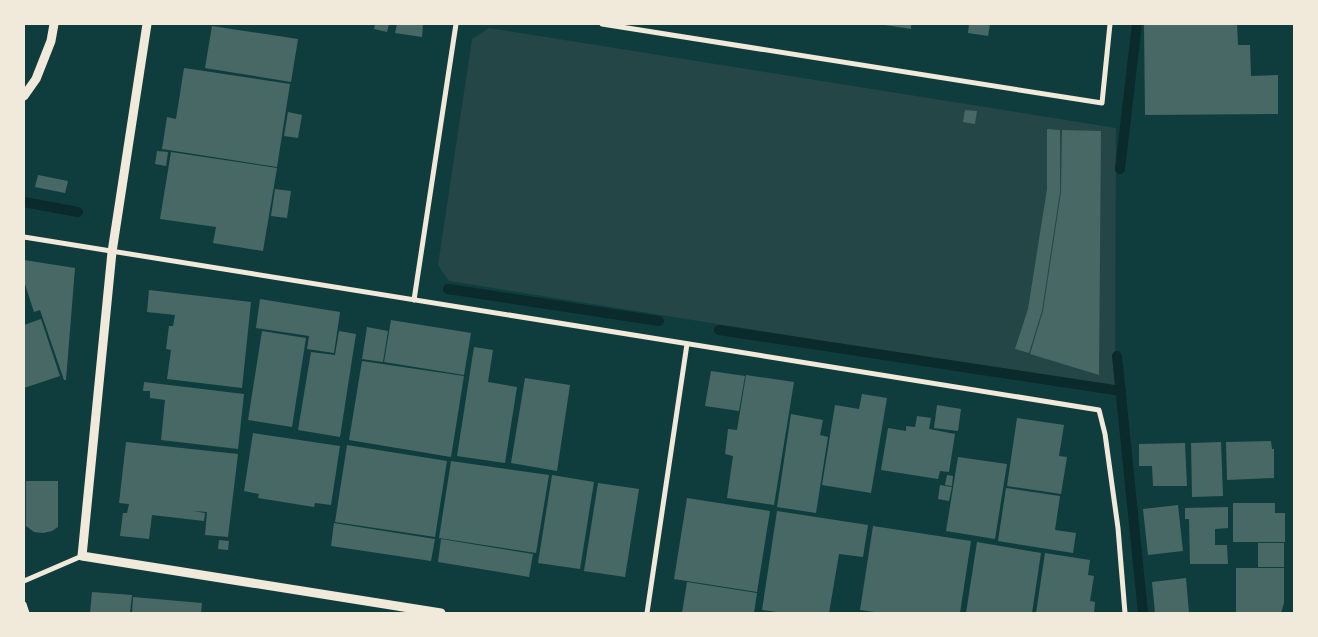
<svg xmlns="http://www.w3.org/2000/svg" width="1318" height="637" viewBox="0 0 1318 637" font-family="'Fira Sans',sans-serif">
	<style>
		.green { fill: #244646 }
		.lines { fill: none; stroke-linecap: round; stroke-linejoin: round }
		.stream { stroke: #0a2a2b; stroke-width: 10 }
		.building { fill: #486865 }
		.minor { stroke: #f1e9da; stroke-width: 5 }
		.tertiary { stroke: #f1e9da; stroke-width: 9 }
	</style>
	<rect width="100%" height="100%" fill="#0f3d3e"/>
	<polygon class="green" points="489,28 1116,128 1115,388 449,281 438,265 472,39"/>
	<g class="lines">
		<g class="stream">
			<polyline points="1120,169 1137,24"/>
			<polyline points="24,202 78,212"/>
			<polyline points="448,289 659,321"/>
			<polyline points="719,330 1121,391"/>
			<polyline points="1117,356 1143,613"/>
		</g>
	</g>
	<g class="building">
		<polygon points="375,24 389,24 387,32 374,29"/>
		<polygon points="397,24 412,24 423,25 422,37 395,33"/>
		<polygon points="885,24 911,24 911,29 885,25"/>
		<polygon points="969,24 990,24 988,36 968,33"/>
		<polygon points="1144,24 1237,24 1238,45 1250,45 1251,76 1278,75 1278,114 1145,115"/>
		<polygon points="212,26 298,39 291,82 205,68"/>
		<polygon points="184,68 290,84 277,167 162,149 167,117 176,119"/>
		<polygon points="965,110 977,111 975,124 963,122"/>
		<polygon points="288,112 302,115 298,138 284,136"/>
		<polygon points="1047,129 1060,130 1060,192 1042,311 1029,353 1015,349 1028,309 1047,189"/>
		<polygon points="1062,130 1101,131 1099,375 1030,354 1043,311 1061,192"/>
		<polygon points="157,151 168,152 166,166 155,164"/>
		<polygon points="171,152 277,168 263,251 213,243 216,227 160,219"/>
		<polygon points="38,175 68,181 65,193 35,187"/>
		<polygon points="275,189 291,191 287,218 271,216"/>
		<polygon points="24,260 75,268 66,380 64,380 40,310 34,312 24,281"/>
		<polygon points="149,290 251,302 242,388 167,379 171,350 166,349 169,326 173,326 175,315 147,312"/>
		<polygon points="260,299 340,312 334,353 307,349 309,336 256,328"/>
		<polygon points="41,319 60,376 24,388 24,325"/>
		<polygon points="391,320 471,333 464,375 384,362"/>
		<polygon points="367,327 388,331 383,362 362,359"/>
		<polygon points="262,331 306,338 292,427 248,420"/>
		<polygon points="339,331 356,334 340,437 298,430 311,352 335,355"/>
		<polygon points="474,347 493,350 488,382 517,387 505,463 457,456"/>
		<polygon points="362,361 464,376 451,457 349,440"/>
		<polygon points="711,371 745,376 739,411 705,406"/>
		<polygon points="746,375 794,382 774,505 727,498 733,456 725,454 728,429 737,430"/>
		<polygon points="525,378 570,385 557,471 511,463"/>
		<polygon points="144,382 244,394 238,449 161,440 165,400 150,398 150,391 143,391"/>
		<polygon points="862,394 887,398 871,493 822,485 835,405 859,409"/>
		<polygon points="937,405 961,409 958,431 934,428"/>
		<polygon points="791,414 823,420 820,435 828,437 816,513 777,507"/>
		<polygon points="917,416 931,418 929,429 955,434 949,472 940,471 938,479 881,470 888,428 906,431 906,426 915,427"/>
		<polygon points="1017,418 1064,425 1059,456 1067,457 1061,494 1007,486"/>
		<polygon points="253,433 340,446 331,505 315,503 314,507 258,498 259,494 244,491"/>
		<polygon points="1271,441 1272,449 1274,449 1274,478 1227,480 1226,442"/>
		<polygon points="126,442 238,454 228,537 205,535 207,512 193,511 205,513 204,521 152,515 149,539 120,536 123,513 127,513 129,504 119,503"/>
		<polygon points="1221,442 1223,496 1192,497 1191,443"/>
		<polygon points="1185,443 1187,486 1153,486 1152,466 1139,466 1139,444"/>
		<polygon points="347,445 447,461 435,537 335,522"/>
		<polygon points="958,457 1007,464 995,539 946,531"/>
		<polygon points="451,461 549,475 536,553 439,538"/>
		<polygon points="552,475 594,482 580,569 538,563"/>
		<polygon points="947,475 953,476 952,486 945,485"/>
		<polygon points="26,481 58,481 58,527 52,531 43,533 34,532 26,526"/>
		<polygon points="598,483 639,489 625,577 584,571"/>
		<polygon points="940,485 952,487 949,501 938,499"/>
		<polygon points="1006,488 1060,496 1055,530 1076,533 1073,553 998,541"/>
		<polygon points="687,498 770,511 757,592 674,579"/>
		<polygon points="1233,503 1275,503 1275,513 1285,513 1285,542 1233,542"/>
		<polygon points="1178,505 1183,551 1148,555 1143,509"/>
		<polygon points="1228,507 1228,528 1215,529 1215,545 1227,545 1228,564 1190,564 1189,519 1185,519 1185,508"/>
		<polygon points="777,511 868,525 863,557 839,554 829,613 784,613 762,610"/>
		<polygon points="334,523 435,539 431,561 331,546"/>
		<polygon points="873,526 971,541 960,613 882,613 860,610"/>
		<polygon points="441,539 533,554 529,577 438,562"/>
		<polygon points="219,540 229,541 228,550 218,549"/>
		<polygon points="977,542 1041,553 1032,613 966,613"/>
		<rect x="1258" y="543" width="26" height="24"/>
		<polygon points="1045,553 1090,560 1088,575 1094,576 1090,601 1095,602 1094,613 1036,613"/>
		<polygon points="1236,568 1284,568 1284,603 1281,613 1236,613"/>
		<polygon points="1186,578 1189,613 1155,613 1152,582"/>
		<polygon points="687,582 757,593 754,613 682,613"/>
		<polygon points="92,592 132,595 130,613 90,613"/>
		<polygon points="133,597 202,603 201,613 132,613"/>
	</g>
	<g class="lines">
		<g class="minor">
			<polyline points="602,24 1102,103 1110,24"/>
			<polyline points="24,237 1099,410 1105,434 1118,528 1125,613"/>
			<polyline points="414,300 456,24"/>
			<polyline points="24,581 82,556"/>
			<polyline points="24,604 27,613"/>
			<polyline points="647,613 687,344"/>
		</g>
		<g class="tertiary">
			<polyline points="147,24 112,252 82,556 441,613"/>
			<polyline points="24,96 36,79 51,41 54,24"/>
		</g>
	</g>
	<rect width="1318" height="637" fill="none" stroke="#f1e9da" stroke-width="50"/>
</svg>
